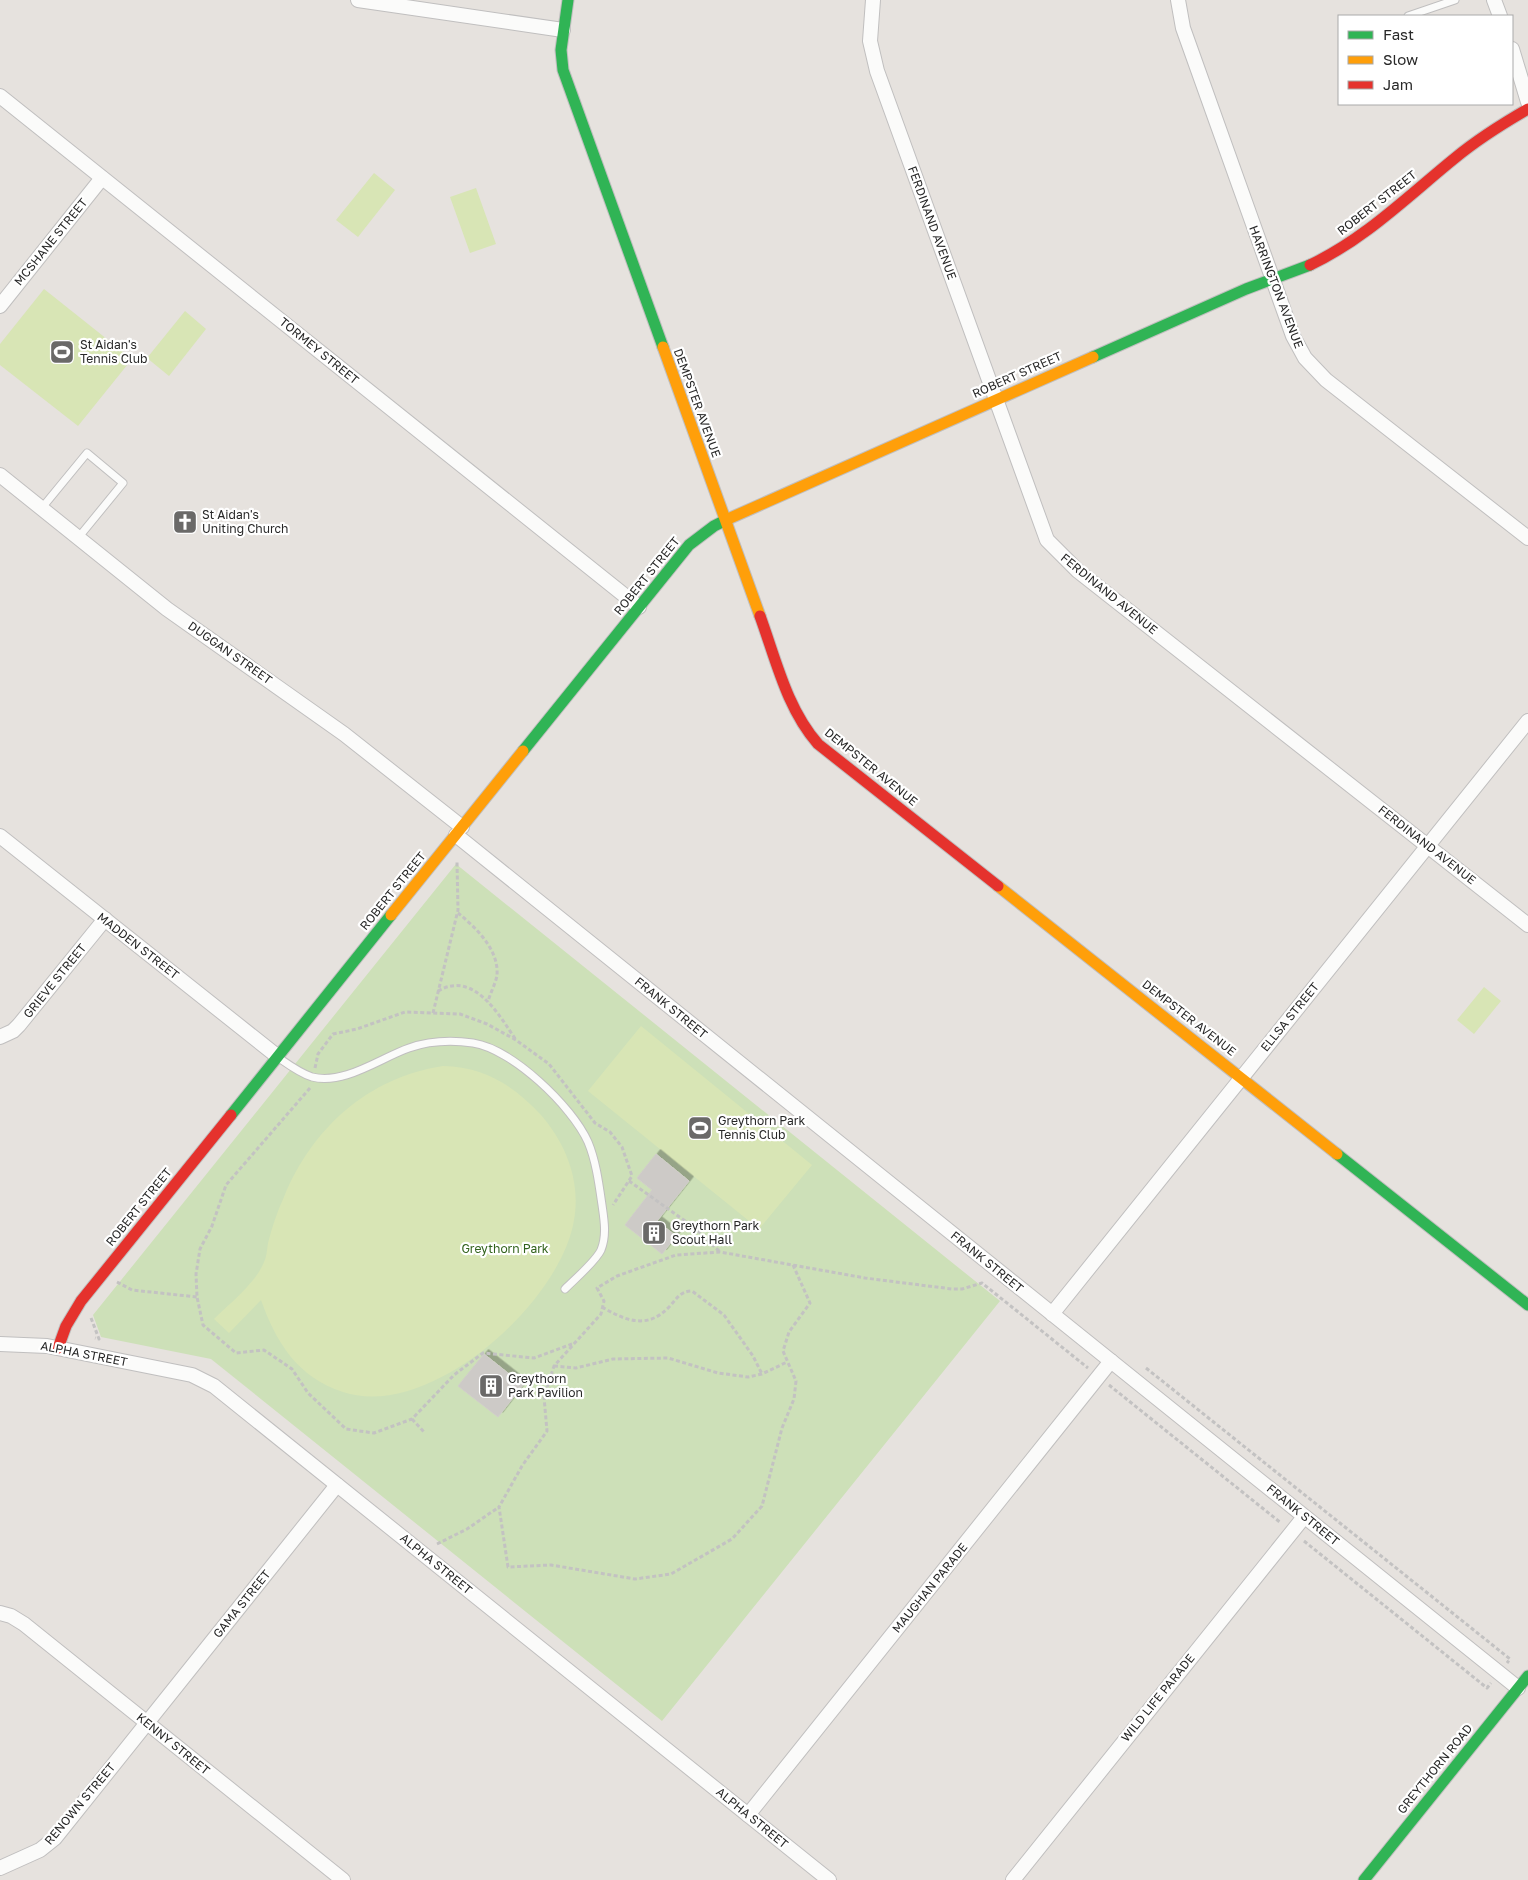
<svg xmlns="http://www.w3.org/2000/svg" width="1528" height="1880" viewBox="0 0 1528 1880" font-family="'Golos Text',sans-serif">
	<style>
		.green { fill: #cde0b8 }
		.pitch { fill: #d8e5b5 }
		.building { fill: #cdcac7; stroke: #d1ceca; filter: url(#shadow) }
		.lines { fill: none; stroke-linecap: round; stroke-linejoin: round }
		.lane-casing { stroke: #c0bfbf; stroke-width: 9 }
		.street-casing { stroke: #c0bfbf; stroke-width: 16 }
		.fast-casing { stroke: #c0bfbf; stroke-width: 13 }
		.slow-casing { stroke: #c0bfbf; stroke-width: 13 }
		.jam-casing { stroke: #c0bfbf; stroke-width: 13 }
		.path { stroke: #c3c2c2; stroke-width: 3; stroke-dasharray: 4 2.5; stroke-linecap: butt }
		.lane { stroke: #fbfbfa; stroke-width: 7 }
		.street { stroke: #fbfbfa; stroke-width: 14 }
		.fast { stroke: #30b455; stroke-width: 11 }
		.slow { stroke: #ff9f0a; stroke-width: 11 }
		.jam { stroke: #e5322d; stroke-width: 11 }
		.labels { text-anchor: middle; stroke-width: 4.5; stroke-linejoin: round; paint-order: stroke }
		.street-label { font-size: 12px; fill: #282828; stroke: #fff }
		.poi-label { font-size: 12px; fill: #282828; stroke: #fff; text-anchor: start }
		.park-label { font-size: 12px; fill: #31621c; stroke: #fff }
	</style>
	<defs>
		<filter id="shadow"><feDropShadow dx="4.5" dy="-4.5" stdDeviation="0" flood-color="#0004"/></filter>
	</defs>
	<rect width="100%" height="100%" fill="#e6e2de"/>
	<polygon class="green" points="456,864 1000,1301 662,1721 211,1359 101,1337 93,1315"/>
	<g class="pitch">
		<polygon points="374,173 395,190 358,237 336,220"/>
		<polygon points="476,188 496,244 470,253 450,197"/>
		<polygon points="44,289 132,359 78,426 0,365 0,344"/>
		<polygon points="185,311 206,329 169,376 147,358"/>
		<polygon points="1484,987 1501,1001 1474,1034 1457,1020"/>
		<polygon points="641,1026 812,1165 759,1229 588,1091"/>
		<path d="M443,1066C484,1067 513,1085 541,1115C566,1144 581,1181 574,1220C561,1302 430,1421 343,1392C297,1377 276,1342 261,1300L229,1333L214,1319C230,1303 256,1283 264,1262C267,1256 267,1249 268,1243C272,1227 277,1212 284,1197C312,1128 369,1077 443,1066Z"/>
	</g>
	<g class="building">
		<polygon points="656,1154 689,1181 657,1221 676,1236 662,1254 625,1225 652,1190 637,1178"/>
		<polygon points="484,1354 523,1385 498,1417 458,1386"/>
	</g>
	<g class="lines">
		<defs>
			<g id="lane">
				<polyline points="1408,16 1455,0"/>
				<polyline points="41,509 87,453 123,483 78,538"/>
				<path d="M279,1058C289,1065 300,1073 312,1077C345,1085 380,1058 409,1048C429,1041 452,1040 473,1043C512,1049 572,1106 588,1142C596,1161 599,1184 602,1205C604,1219 607,1235 601,1250C596,1261 575,1279 565,1289"/>
			</g>
			<g id="street">
				<polyline points="358,0 563,30"/>
				<polyline points="873,0 870,41 877,71 1047,540 1078,571 1528,925"/>
				<polyline points="1178,0 1183,28 1293,336 1305,358 1326,380 1528,538"/>
				<polyline points="1494,0 1500,16"/>
				<polyline points="1512,49 1528,102"/>
				<polyline points="0,96 639,607"/>
				<polyline points="0,306 102,178"/>
				<polyline points="0,475 167,609 344,734 462,827"/>
				<polyline points="456,835 1518,1688"/>
				<polyline points="0,836 277,1056"/>
				<polyline points="0,1037 13,1031 19,1025 105,919"/>
				<polyline points="1052,1314 1528,721"/>
				<polyline points="0,1344 47,1346 192,1375 214,1386 829,1880"/>
				<polyline points="0,1613 11,1616 24,1624 343,1880"/>
				<polyline points="748,1815 1111,1361"/>
				<polyline points="0,1868 40,1850 55,1838 337,1485"/>
				<polyline points="1013,1880 1304,1517"/>
			</g>
			<g id="fast">
				<polyline points="568,0 561,50 563,70 663,347"/>
				<polyline points="1093,357 1246,289 1310,265"/>
				<polyline points="523,751 689,545 714,526 728,519"/>
				<polyline points="231,1115 391,915"/>
				<polyline points="1337,1154 1528,1305"/>
				<polyline points="1364,1880 1528,1676"/>
			</g>
			<g id="slow">
				<polyline points="663,347 760,616"/>
				<polyline points="728,519 1093,357"/>
				<polyline points="998,886 1337,1154"/>
				<polyline points="391,915 523,751"/>
			</g>
			<g id="jam">
				<path d="M1310,265C1365,239 1408,196 1455,158C1478,139 1502,124 1528,109"/>
				<path d="M760,616C776,660 787,709 818,744L998,886"/>
				<polyline points="58,1348 66,1326 81,1301 231,1115"/>
			</g>
		</defs>
		<use href="#lane" class="lane-casing"/>
		<use href="#street" class="street-casing"/>
		<use href="#fast" class="fast-casing"/>
		<use href="#slow" class="slow-casing"/>
		<use href="#jam" class="jam-casing"/>
		<g class="path">
			<path d="M458,913C475,927 499,949 497,975C496,983 490,993 488,1002"/>
			<path d="M438,991C474,970 499,1015 516,1040"/>
			<polyline points="433,1013 458,910 457,862"/>
			<polyline points="315,1068 318,1054 333,1034 357,1029 405,1012 460,1014 487,1024 516,1040 549,1064 595,1123 610,1132 622,1147 632,1176 613,1205"/>
			<polyline points="310,1088 226,1185 212,1226 200,1249 196,1274 197,1297 203,1325 236,1353 264,1350 292,1369 308,1393 346,1429 374,1433 412,1419 454,1375 483,1353 534,1358 572,1344"/>
			<polyline points="629,1181 695,1228 720,1252"/>
			<polyline points="793,1265 810,1303 789,1332 783,1351 796,1381 794,1399 782,1428 762,1506 732,1539 671,1574 635,1579 551,1565 508,1567 499,1507 522,1466 547,1431 544,1397 554,1366 601,1314 604,1301 597,1288 617,1276 676,1255 720,1252 865,1278 952,1289 962,1289 982,1283 1088,1368"/>
			<polyline points="117,1282 132,1290 197,1297"/>
			<path d="M602,1307C626,1321 648,1330 670,1306C677,1298 681,1291 692,1291L724,1315L753,1356L762,1374"/>
			<polyline points="91,1318 99,1339 95,1338"/>
			<polyline points="554,1366 576,1368 613,1359 668,1358 718,1373 748,1377 762,1374 787,1362"/>
			<polyline points="1146,1368 1510,1659 1507,1663"/>
			<polyline points="1109,1385 1281,1523"/>
			<polyline points="412,1419 424,1432"/>
			<polyline points="1304,1541 1487,1688 1491,1683"/>
			<polyline points="437,1544 467,1529 499,1507"/>
		</g>
		<use href="#lane" class="lane"/>
		<use href="#street" class="street"/>
		<use href="#fast" class="fast"/>
		<use href="#slow" class="slow"/>
		<use href="#jam" class="jam"/>
	</g>
	<defs>
		<symbol id="stadium-square" viewBox="-11 -11 22 22"><rect x="-9" y="-9" width="18" height="18" rx="4" fill="#6a6968" stroke="#fff"/><path d="M0-5a6.5 5 0 1 0 0 10a6.5 5 0 1 0 0-10ZM-3.5-1.8h7v3.6h-7Z" fill="#fff"/></symbol>
		<symbol id="church-square" viewBox="-11 -11 22 22"><rect x="-9" y="-9" width="18" height="18" rx="4" fill="#6a6968" stroke="#fff"/><path d="M-1.2-6h2.4v3.5h3.3v2.4h-3.3V6h-2.4V-.1h-3.3v-2.4h3.3Z" fill="#fff"/></symbol>
		<symbol id="building-square" viewBox="-11 -11 22 22"><rect x="-9" y="-9" width="18" height="18" rx="4" fill="#6a6968" stroke="#fff"/><path d="M-4-6H4V6H1V3H-1V6H-4ZM-2.5-4.3h1.7v1.8h-1.7ZM.8-4.3h1.7v1.8H.8ZM-2.5-1h1.7V.8h-1.7ZM.8-1h1.7V.8H.8Z" fill="#fff"/></symbol>
	</defs>
	<g fill-rule="evenodd">
		<use href="#stadium-square" x="48" y="338" width="28" height="28"/>
		<use href="#church-square" x="171" y="508" width="28" height="28"/>
		<use href="#stadium-square" x="686" y="1114" width="28" height="28"/>
		<use href="#building-square" x="640" y="1219" width="28" height="28"/>
		<use href="#building-square" x="477" y="1372" width="28" height="28"/>
	</g>
	<g class="labels">
		<g class="street-label">
			<text transform="translate(1377 203) rotate(-38)" y="4">ROBERT STREET</text>
			<text transform="translate(932 223) rotate(70)" y="4">FERDINAND AVENUE</text>
			<text transform="translate(51 242) rotate(-51)" y="4">MCSHANE STREET</text>
			<text transform="translate(1276 287) rotate(69)" y="4">HARRINGTON AVENUE</text>
			<text transform="translate(319 351) rotate(39)" y="4">TORMEY STREET</text>
			<text transform="translate(1017 375) rotate(-24)" y="4">ROBERT STREET</text>
			<text transform="translate(697 403) rotate(70)" y="4">DEMPSTER AVENUE</text>
			<text transform="translate(647 576) rotate(-51)" y="4">ROBERT STREET</text>
			<text transform="translate(1109 594) rotate(39)" y="4">FERDINAND AVENUE</text>
			<text transform="translate(230 653) rotate(35)" y="4">DUGGAN STREET</text>
			<text transform="translate(871 767) rotate(39)" y="4">DEMPSTER AVENUE</text>
			<text transform="translate(1427 845) rotate(38)" y="4">FERDINAND AVENUE</text>
			<text transform="translate(393 891) rotate(-51)" y="4">ROBERT STREET</text>
			<text transform="translate(138 946) rotate(38)" y="4">MADDEN STREET</text>
			<text transform="translate(55 981) rotate(-51)" y="4">GRIEVE STREET</text>
			<text transform="translate(671 1008) rotate(39)" y="4">FRANK STREET</text>
			<text transform="translate(1290 1017) rotate(-51)" y="4">ELLSA STREET</text>
			<text transform="translate(1189 1018) rotate(38)" y="4">DEMPSTER AVENUE</text>
			<text transform="translate(139 1207) rotate(-51)" y="4">ROBERT STREET</text>
			<text transform="translate(987 1262) rotate(39)" y="4">FRANK STREET</text>
			<text transform="translate(84 1354) rotate(11)" y="4">ALPHA STREET</text>
			<text transform="translate(1303 1515) rotate(39)" y="4">FRANK STREET</text>
			<text transform="translate(436 1564) rotate(39)" y="4">ALPHA STREET</text>
			<text transform="translate(930 1588) rotate(-51)" y="4">MAUGHAN PARADE</text>
			<text transform="translate(242 1604) rotate(-51)" y="4">GAMA STREET</text>
			<text transform="translate(1158 1698) rotate(-51)" y="4">WILD LIFE PARADE</text>
			<text transform="translate(173 1744) rotate(39)" y="4">KENNY STREET</text>
			<text transform="translate(1435 1769) rotate(-51)" y="4">GREYTHORN ROAD</text>
			<text transform="translate(80 1804) rotate(-50)" y="4">RENOWN STREET</text>
			<text transform="translate(752 1818) rotate(39)" y="4">ALPHA STREET</text>
		</g>
		<g class="poi-label">
			<text x="80" y="349">St Aidan's<tspan x="80" dy="14">Tennis Club</tspan></text>
			<text x="202" y="519">St Aidan's<tspan x="202" dy="14">Uniting Church</tspan></text>
			<text x="718" y="1125">Greythorn Park<tspan x="718" dy="14">Tennis Club</tspan></text>
			<text x="672" y="1230">Greythorn Park<tspan x="672" dy="14">Scout Hall</tspan></text>
			<text x="508" y="1383">Greythorn<tspan x="508" dy="14">Park Pavilion</tspan></text>
		</g>
		<g class="park-label">
			<text x="505" y="1253">Greythorn Park</text>
		</g>
	</g>
	<rect x="1338" y="15" width="175" height="90" fill="#ffffff" stroke="#a9a9a9"/>
	<rect x="1348" y="31" width="25" height="8" fill="#30b455" stroke="#a9a9a9"/>
	<text x="1383" y="40" font-size="15" fill="#282828">Fast</text>
	<rect x="1348" y="56" width="25" height="8" fill="#ff9f0a" stroke="#a9a9a9"/>
	<text x="1383" y="65" font-size="15" fill="#282828">Slow</text>
	<rect x="1348" y="81" width="25" height="8" fill="#e5322d" stroke="#a9a9a9"/>
	<text x="1383" y="90" font-size="15" fill="#282828">Jam</text>
</svg>
